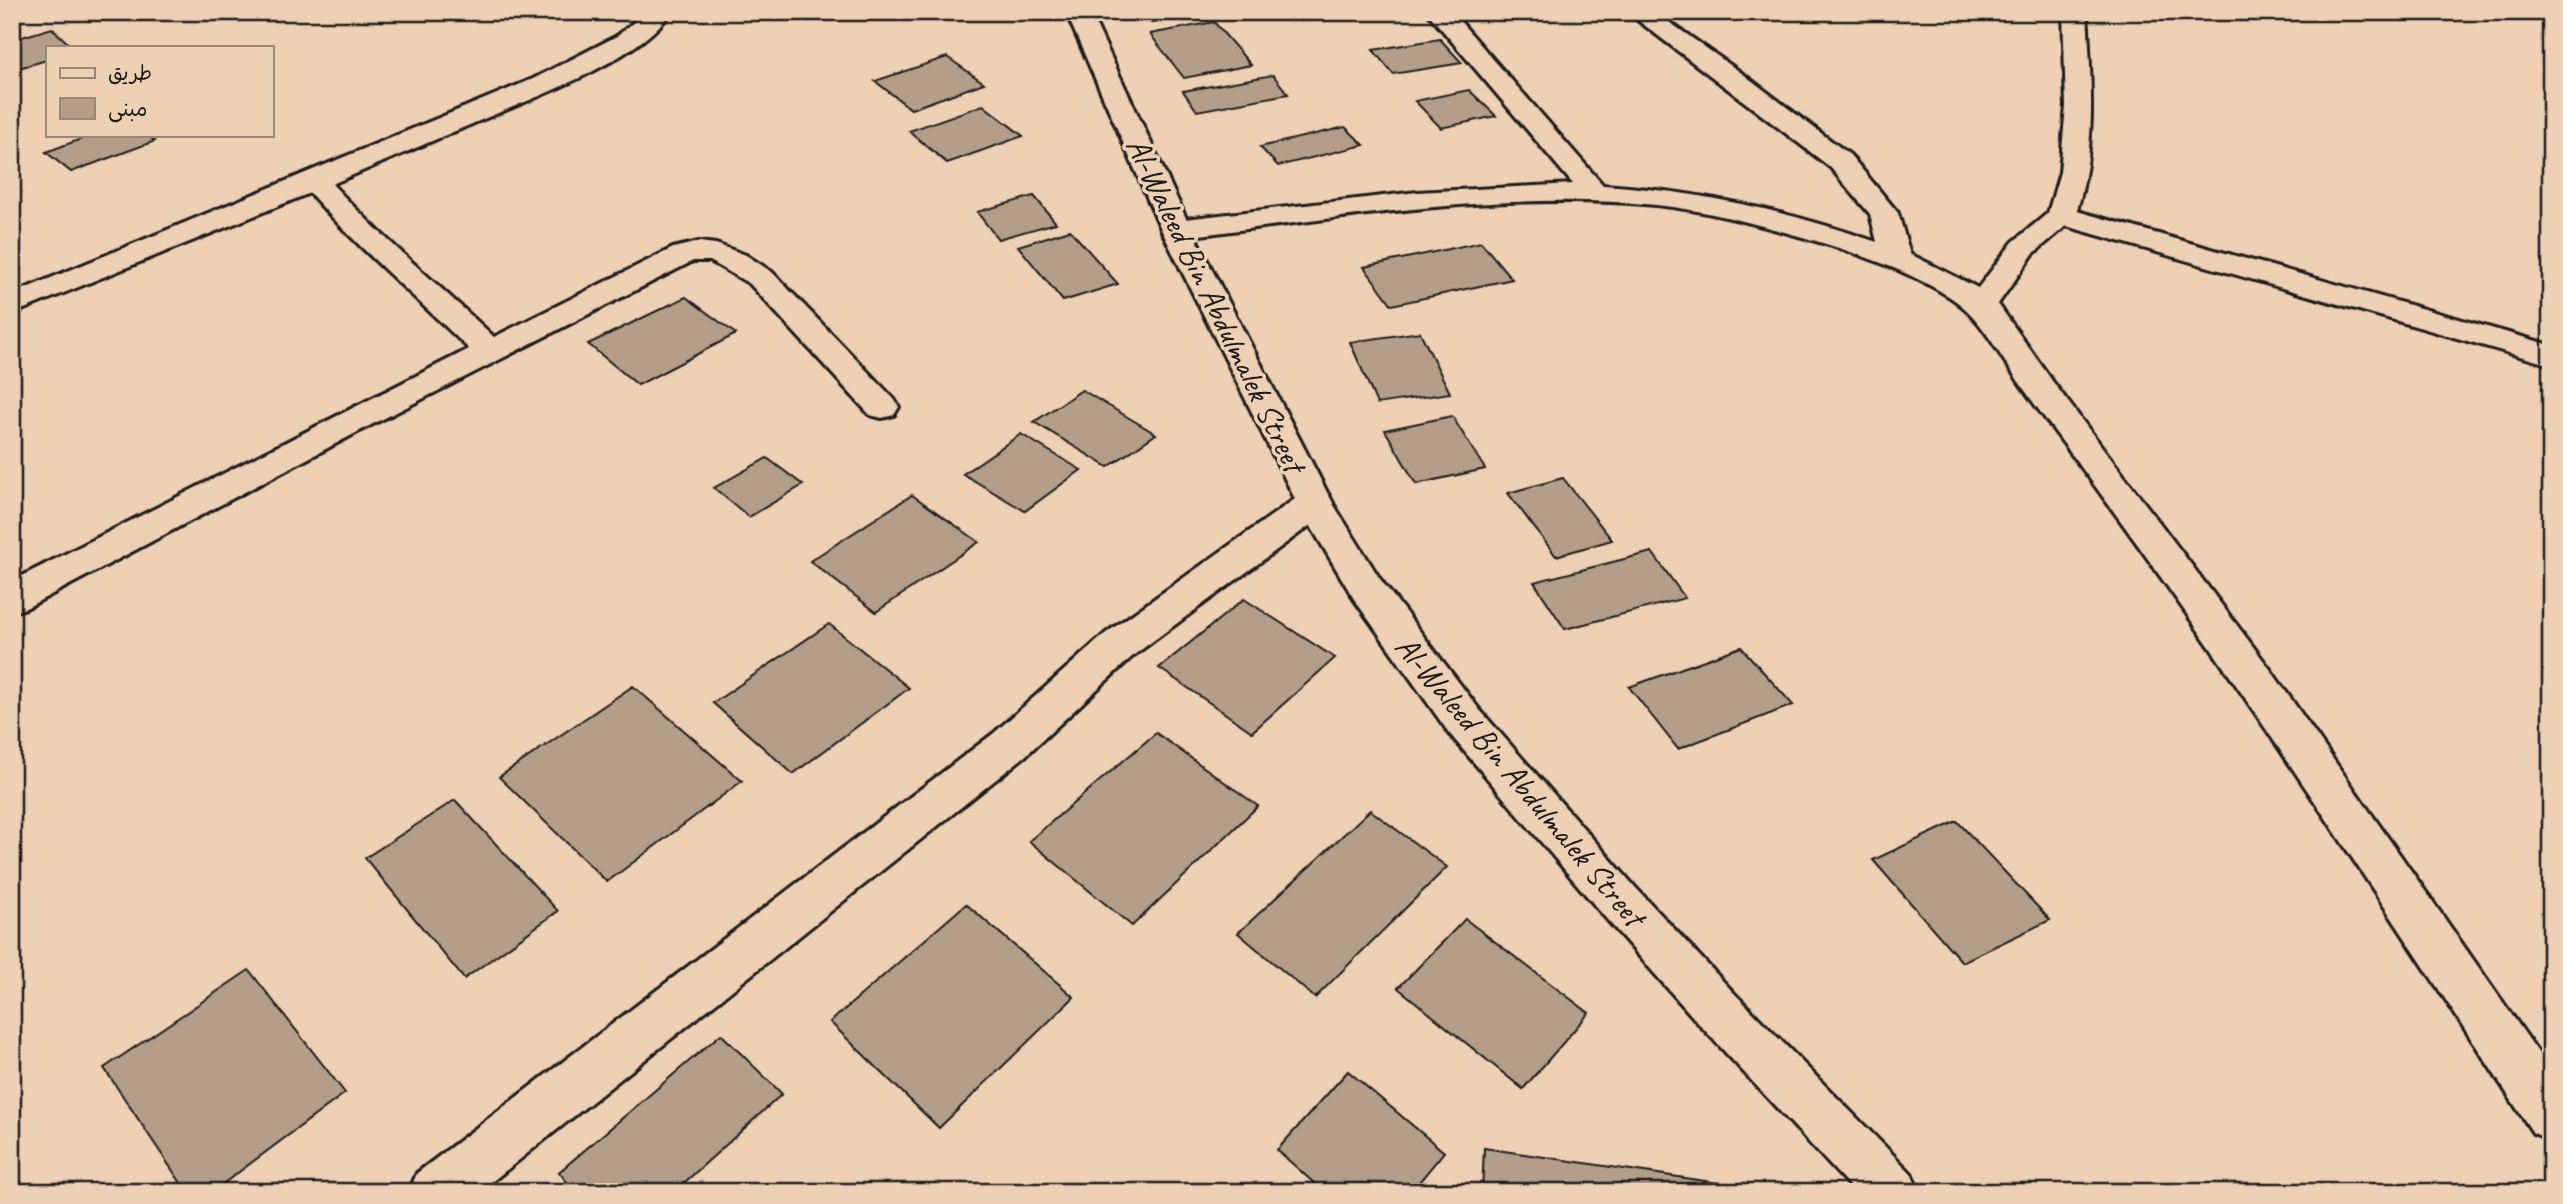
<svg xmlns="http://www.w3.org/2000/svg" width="2563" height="1204" viewBox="0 0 2563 1204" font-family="Caveat,'Playpen Sans Arabic',sans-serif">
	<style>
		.building { fill: #b49e8a; stroke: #1c1c1c; stroke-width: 2 }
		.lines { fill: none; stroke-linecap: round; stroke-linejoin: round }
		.minor-casing { stroke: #1c1c1c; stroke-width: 6 }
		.tertiary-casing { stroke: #1c1c1c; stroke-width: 6 }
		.minor { fill: #eed0b4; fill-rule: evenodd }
		.tertiary { fill: #eed0b4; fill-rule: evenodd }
		.labels { text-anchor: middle; stroke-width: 7; stroke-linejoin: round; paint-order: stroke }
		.street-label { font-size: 33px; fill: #1c1c1c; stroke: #eed0b4 }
	</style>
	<rect width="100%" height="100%" fill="#eed0b4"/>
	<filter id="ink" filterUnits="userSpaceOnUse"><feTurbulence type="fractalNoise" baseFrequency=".0143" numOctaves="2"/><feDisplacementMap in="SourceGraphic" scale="14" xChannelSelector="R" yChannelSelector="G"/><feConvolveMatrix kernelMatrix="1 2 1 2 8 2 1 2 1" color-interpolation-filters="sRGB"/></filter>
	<g filter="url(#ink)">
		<g class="building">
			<polygon points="1142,12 1204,12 1151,23"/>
			<polygon points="1214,22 1251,65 1184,78 1150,34"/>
			<polygon points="52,28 72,47 47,47 47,60 12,70 12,40"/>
			<polygon points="1440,39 1462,63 1393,74 1373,50"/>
			<polygon points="947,57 984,83 911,109 875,81"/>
			<polygon points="1273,75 1288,94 1197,111 1183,91"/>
			<polygon points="1469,90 1496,116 1441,128 1415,101"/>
			<polygon points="983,105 1023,136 947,163 909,131"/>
			<polygon points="1345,127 1364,145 1278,166 1260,147"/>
			<polygon points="92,135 146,135 155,141 71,172 46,152"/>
			<polygon points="1034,196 1056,223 998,239 977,212"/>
			<polygon points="1070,230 1118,284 1063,301 1018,246"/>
			<polygon points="1481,242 1512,279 1392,305 1364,267"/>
			<polygon points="686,297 736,334 638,385 588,344"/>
			<polygon points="1420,332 1450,393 1377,404 1350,342"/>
			<polygon points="1082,390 1156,434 1108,467 1034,422"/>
			<polygon points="1452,416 1485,469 1416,484 1385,430"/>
			<polygon points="1021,434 1081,470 1025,511 963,474"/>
			<polygon points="767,458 803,485 749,517 714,488"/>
			<polygon points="1563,478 1612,540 1556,556 1508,493"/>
			<polygon points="912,495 979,542 876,612 810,561"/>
			<polygon points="1652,552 1685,598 1565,629 1534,582"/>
			<polygon points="1244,599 1335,658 1252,732 1159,668"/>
			<polygon points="829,624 909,688 793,774 713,703"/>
			<polygon points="1741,647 1793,705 1678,749 1629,687"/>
			<polygon points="633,686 742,781 607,882 499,777"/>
			<polygon points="1156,733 1258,806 1132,926 1029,841"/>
			<polygon points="455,800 558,911 464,979 365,858"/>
			<polygon points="1370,810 1447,867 1315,998 1238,933"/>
			<polygon points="1957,821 2050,920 1962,962 1873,860"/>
			<polygon points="966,904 1074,997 939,1128 830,1022"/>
			<polygon points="1465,919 1589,1013 1523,1089 1398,988"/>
			<polygon points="249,970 345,1093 212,1192 187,1192 104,1068"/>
			<polygon points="721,1034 782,1094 674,1192 575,1192 559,1172"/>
			<polygon points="1348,1071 1444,1152 1411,1192 1324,1192 1277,1150"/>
			<polygon points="1484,1148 1751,1188 1752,1192 1482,1192"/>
			<polygon points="12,1173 25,1192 12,1192"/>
		</g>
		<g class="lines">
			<defs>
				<g id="minor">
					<path d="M646,12H671C638,60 539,96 486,118C434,140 383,162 332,184C382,238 440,286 494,337L673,248L699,242L716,244L746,255L772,272L894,399L899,407L894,415L882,418L870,415L750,284L710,261H693L371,425L26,608L12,612V581L469,349C416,297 359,249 310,193L12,314V294L533,79L617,36Z"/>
					<path d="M1427,12H1452L1603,185C1697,191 1788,211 1877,242L1870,214L1830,167L1627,12H1655L1743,74L1850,155L1898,213L1910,254L1978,288L2013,242L2048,213L2060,172L2066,106L2063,12H2087C2091,84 2097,141 2077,211L2551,345V365L2066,226L2033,254L1998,304L2053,382L2270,669L2551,1071V1140L2533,1133C2379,899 2229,664 2061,440C2043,416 2025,391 2008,366C1990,340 1978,315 1950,297C1904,268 1851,251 1799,236C1752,223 1705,210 1656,205C1496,190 1335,219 1176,238L1166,235L1161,229L1166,223L1176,220L1417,192L1573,184Z"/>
					<polygon points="1315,491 1328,494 1333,503 1328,512 1134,655 1024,757 479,1192 409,1192 417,1173 994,733 1106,633 1302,494"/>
				</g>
				<polygon id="tertiary" points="1066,12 1090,12 1191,229 1332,502 1380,579 1479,709 1635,887 1734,993 1911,1173 1919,1192 1855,1192 1700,1025 1603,915 1449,733 1354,599 1297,503 1161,229"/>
			</defs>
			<use href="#minor" class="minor-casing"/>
			<use href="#tertiary" class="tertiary-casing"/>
			<use href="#minor" class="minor"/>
			<use href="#tertiary" class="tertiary"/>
		</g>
	</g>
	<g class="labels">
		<g class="street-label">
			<text transform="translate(1217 304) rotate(64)" y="12">Al-Waleed Bin Abdulmalek Street</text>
			<text transform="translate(1521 780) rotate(50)" y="12">Al-Waleed Bin Abdulmalek Street</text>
		</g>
	</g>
	<rect width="2563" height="1204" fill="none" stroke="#eed0b4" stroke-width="42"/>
	<rect x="21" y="21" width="2521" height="1162" fill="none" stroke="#1c1c1c" stroke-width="2.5" filter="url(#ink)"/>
	<rect x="46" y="46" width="228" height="91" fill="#eed0b4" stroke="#9a8877" stroke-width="2"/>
	<rect x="60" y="68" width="35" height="10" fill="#eed0b4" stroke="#9a8877" stroke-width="2"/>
	<text x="108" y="80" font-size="21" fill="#1c1c1c">طريق</text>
	<rect x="60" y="98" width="35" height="21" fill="#b49e8a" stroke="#9a8877" stroke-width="2"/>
	<text x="108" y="116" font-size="21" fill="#1c1c1c">مبنى</text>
</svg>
